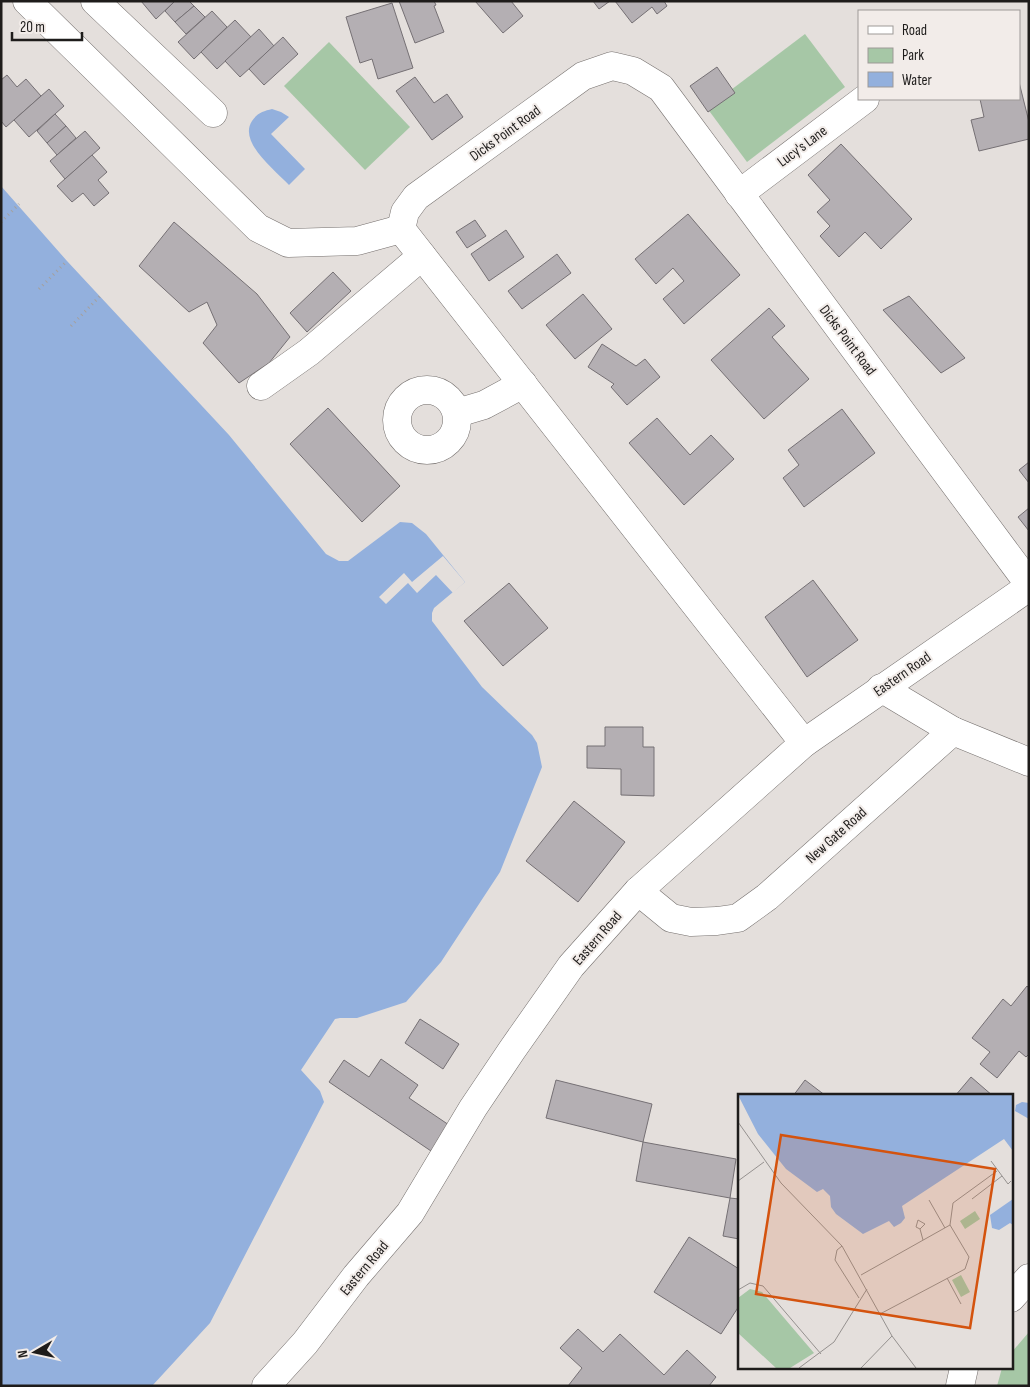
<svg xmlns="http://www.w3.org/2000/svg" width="1030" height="1387" viewBox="0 0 1030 1387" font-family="'Sofia Sans Condensed',sans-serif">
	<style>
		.green { fill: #a6c7a6 }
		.water { fill: #93b0dd }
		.pier { fill: #e4dfdc }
		.building { fill: #b4afb3; stroke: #757074 }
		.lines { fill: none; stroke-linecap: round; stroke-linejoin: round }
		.minor-casing { stroke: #75706e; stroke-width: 29 }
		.highway-casing { stroke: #75706e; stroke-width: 29 }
		.path { stroke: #a4a09e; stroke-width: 3; stroke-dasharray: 1 4; stroke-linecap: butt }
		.minor { stroke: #fff; stroke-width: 28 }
		.highway { stroke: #fff; stroke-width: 28 }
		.labels { text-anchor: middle; stroke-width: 4; stroke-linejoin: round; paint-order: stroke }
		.street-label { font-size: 15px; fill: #1e1c1b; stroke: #f2ece9 }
		.inset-road { fill: none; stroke: #95918f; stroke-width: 1 }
		.view { fill: #d4530e; fill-opacity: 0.15; stroke: #d4530e; stroke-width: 2.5 }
		.inset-edge { fill: none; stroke: #1e1c1b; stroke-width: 2.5 }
	</style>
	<rect width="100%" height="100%" fill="#e4dfdc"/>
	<g class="green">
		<polygon points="805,34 845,87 747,162 707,108"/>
		<polygon points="329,42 410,127 365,170 284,86"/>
		<polygon points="1029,1332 1029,1386 997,1386 1002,1368 1011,1368 1011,1353"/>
	</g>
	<g class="water">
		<path d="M272,109L281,112L289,117L271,134L305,169L289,185C275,170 238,142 252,121C257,113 264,111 272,109Z"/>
		<polygon points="1,186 67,261 229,435 326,554 339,561 348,561 400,522 412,523 426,534 465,582 434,608 432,613 432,621 482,687 532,735 537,743 542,767 500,872 441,962 406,1002 357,1018 340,1018 335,1019 301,1070 320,1091 324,1102 210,1323 152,1386 1,1386"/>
		<polygon points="1022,1102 1029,1103 1029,1119 1015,1111 1016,1105"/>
	</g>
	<polygon class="pier" points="443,556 465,582 453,593 436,575 417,593 408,583 386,604 379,597 404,573 412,582"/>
	<g class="building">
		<polygon points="141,1 175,1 156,19"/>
		<polygon points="175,1 189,1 194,6 175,22 165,11"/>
		<polygon points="399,1 434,1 436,5 434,6 444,32 415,43"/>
		<polygon points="475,1 511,1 523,16 503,33"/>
		<polygon points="593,1 610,1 599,9"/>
		<polygon points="615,1 664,1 667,6 657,14 652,7 632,23"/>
		<polygon points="392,3 413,68 378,79 372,59 360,63 346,17"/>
		<polygon points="194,6 205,17 186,34 175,22"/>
		<polygon points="212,11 227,27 194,59 178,42"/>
		<polygon points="235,20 251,37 217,69 201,52"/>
		<polygon points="259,29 274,46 240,77 225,61"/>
		<polygon points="283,37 298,54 264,85 249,69"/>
		<polygon points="717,67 735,93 708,112 690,86"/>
		<polygon points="7,75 17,87 26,79 41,96 6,127 1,121 1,80"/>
		<polygon points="415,77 434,103 447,94 463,117 432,140 396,91"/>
		<polygon points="1019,82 1029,122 1029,139 979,151 971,120 984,117 980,99 1019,99"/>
		<polygon points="49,89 64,106 29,137 14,120"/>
		<polygon points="55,114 66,126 47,143 37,131"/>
		<polygon points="66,126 76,138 57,155 47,143"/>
		<polygon points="85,131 100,148 65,179 50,161"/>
		<polygon points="841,144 912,219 881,249 865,232 839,257 820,236 830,226 817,212 830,200 808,175"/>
		<polygon points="92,155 107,172 98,180 109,193 94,206 83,193 72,202 57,186"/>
		<polygon points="688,214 740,275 684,324 663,299 684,281 673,268 656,284 635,259"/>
		<polygon points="475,220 486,236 467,248 456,232"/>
		<polygon points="174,222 257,294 290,337 269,363 239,383 203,343 217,325 207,302 189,312 139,266"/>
		<polygon points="506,230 524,257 489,281 471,254"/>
		<polygon points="557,254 571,273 522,309 508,291"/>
		<polygon points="333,272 351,291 307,332 290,313"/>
		<polygon points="583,294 612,329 575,359 546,325"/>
		<polygon points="909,296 965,358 941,373 883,310"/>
		<polygon points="769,308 785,326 772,337 809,379 764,419 711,360"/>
		<polygon points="602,344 636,366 645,359 660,377 627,405 611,387 614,384 588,367"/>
		<polygon points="328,408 400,486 362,522 290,444"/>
		<polygon points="842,409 875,453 804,507 783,478 799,465 788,450"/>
		<polygon points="657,418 690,455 711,435 734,459 684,505 629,443"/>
		<polygon points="1029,462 1029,483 1019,470"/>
		<polygon points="1029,508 1029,531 1018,517"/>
		<polygon points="813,580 858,640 807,677 765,617"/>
		<polygon points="509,583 548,628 503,666 464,621"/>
		<polygon points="605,727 643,727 643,747 654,747 654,796 621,795 621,769 587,768 587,746 605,746"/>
		<polygon points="574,801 625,842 578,902 526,861"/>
		<polygon points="1027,986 1029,988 1029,1054 1026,1057 1019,1051 997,1078 980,1064 990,1052 972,1038 1003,999 1011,1006"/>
		<polygon points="420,1019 459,1044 443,1069 405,1043"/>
		<polygon points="381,1059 418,1085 409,1098 449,1125 431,1151 329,1082 344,1060 369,1077"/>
		<polygon points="971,1077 993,1096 955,1096"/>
		<polygon points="556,1080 652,1104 643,1142 546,1118"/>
		<polygon points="805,1080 826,1096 793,1096"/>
		<polygon points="643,1142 736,1159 730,1198 636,1181"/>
		<polygon points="730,1198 739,1199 739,1239 723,1236"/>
		<polygon points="689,1237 739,1269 739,1306 721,1334 654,1292"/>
		<polygon points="578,1329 603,1352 620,1334 664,1375 687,1350 716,1377 709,1386 568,1386 582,1368 560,1348"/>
	</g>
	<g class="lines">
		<defs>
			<g id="minor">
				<polyline points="27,1 258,228 288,243 357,241 401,229"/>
				<polyline points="95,1 213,113"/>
				<polyline points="739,194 865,99"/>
				<polyline points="261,386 309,352 422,256"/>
				<circle cx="427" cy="420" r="30"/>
				<polyline points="457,413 484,405 523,384"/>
				<polyline points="881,688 953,731 1029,762"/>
				<polyline points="804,743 401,229 405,212 416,197 583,76 612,66 633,71 661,88 1029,584"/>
				<polyline points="638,891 671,918 691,922 717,921 738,918 767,897 953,731"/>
				<polyline points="1011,1298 1029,1278"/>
				<polyline points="960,1386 964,1368"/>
			</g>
			<polyline id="highway" points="266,1386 305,1343 356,1276 410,1213 473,1108 512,1050 571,966 638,891 804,743 1029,587"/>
		</defs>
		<use href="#minor" class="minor-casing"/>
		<use href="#highway" class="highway-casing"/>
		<g class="path">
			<polyline points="1,222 19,204"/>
			<polyline points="39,289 67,261"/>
			<polyline points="71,326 101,295"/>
		</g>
		<use href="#minor" class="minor"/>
		<use href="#highway" class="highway"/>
	</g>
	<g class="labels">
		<g class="street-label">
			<text transform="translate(505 133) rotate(-36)" y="5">Dicks Point Road</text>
			<text transform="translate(802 146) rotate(-37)" y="5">Lucy's Lane</text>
			<text transform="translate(848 340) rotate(53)" y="5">Dicks Point Road</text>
			<text transform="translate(902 674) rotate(-35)" y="5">Eastern Road</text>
			<text transform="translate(836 835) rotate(-42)" y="5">New Gate Road</text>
			<text transform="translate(597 938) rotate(-49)" y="5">Eastern Road</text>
			<text transform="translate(364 1268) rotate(-50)" y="5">Eastern Road</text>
		</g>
	</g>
	<g transform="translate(738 1094)">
		<rect width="275" height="275" fill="#e4dfdc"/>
		<path d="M237,117L242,125L227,135L222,127ZM223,181L232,198L223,203L214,186ZM12,195L24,198L76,259L52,274H38L0,239V204Z" fill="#a6c7a6"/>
		<path d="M0,1H275V57L266,45L164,112L167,124L163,129L156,133L151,127L125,140L98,120L93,113L92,102L85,95L79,98L48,75L20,40ZM275,105V131L272,129L261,136L254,134L252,121Z" fill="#93b0dd"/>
		<path class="inset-road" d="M0,28L43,89L104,152L154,242L178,274M253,67L270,90L273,87M0,87L26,68M234,105L264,82M191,106L207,134M212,131L215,109L259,77M182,135L187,130L180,126L178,133L182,135L185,146M104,152L99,156L97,166L121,204M123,181L212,131L231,163L227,175L142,220M209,184L223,210M0,196L12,189L25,192L83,260M61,274L96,248L129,195M123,274L154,242"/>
		<path class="view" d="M43,41L257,75L232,234L18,200Z"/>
		<rect width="275" height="275" class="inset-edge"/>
	</g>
	<rect width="1030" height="1387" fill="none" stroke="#1e1c1b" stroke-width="5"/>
	<rect x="858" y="10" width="162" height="90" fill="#f2ece9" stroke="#9d9997"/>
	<rect x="868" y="26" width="25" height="8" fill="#ffffff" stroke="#9d9997"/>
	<text x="902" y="35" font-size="15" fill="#1e1c1b">Road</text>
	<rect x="868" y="48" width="25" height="15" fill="#a6c7a6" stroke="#9d9997"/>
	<text x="902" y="60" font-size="15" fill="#1e1c1b">Park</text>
	<rect x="868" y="72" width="25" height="15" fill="#93b0dd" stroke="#9d9997"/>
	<text x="902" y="85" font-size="15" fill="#1e1c1b">Water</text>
	<g transform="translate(35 1352) rotate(261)" stroke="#f2ece9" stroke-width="4" paint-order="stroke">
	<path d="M0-4L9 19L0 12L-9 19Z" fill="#1e1c1b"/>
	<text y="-8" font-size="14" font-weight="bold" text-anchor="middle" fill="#1e1c1b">N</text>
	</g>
	<path d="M12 32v8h70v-8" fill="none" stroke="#1e1c1b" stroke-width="2.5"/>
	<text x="20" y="32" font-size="15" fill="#1e1c1b" stroke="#f2ece9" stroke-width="4" paint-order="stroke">20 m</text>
</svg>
